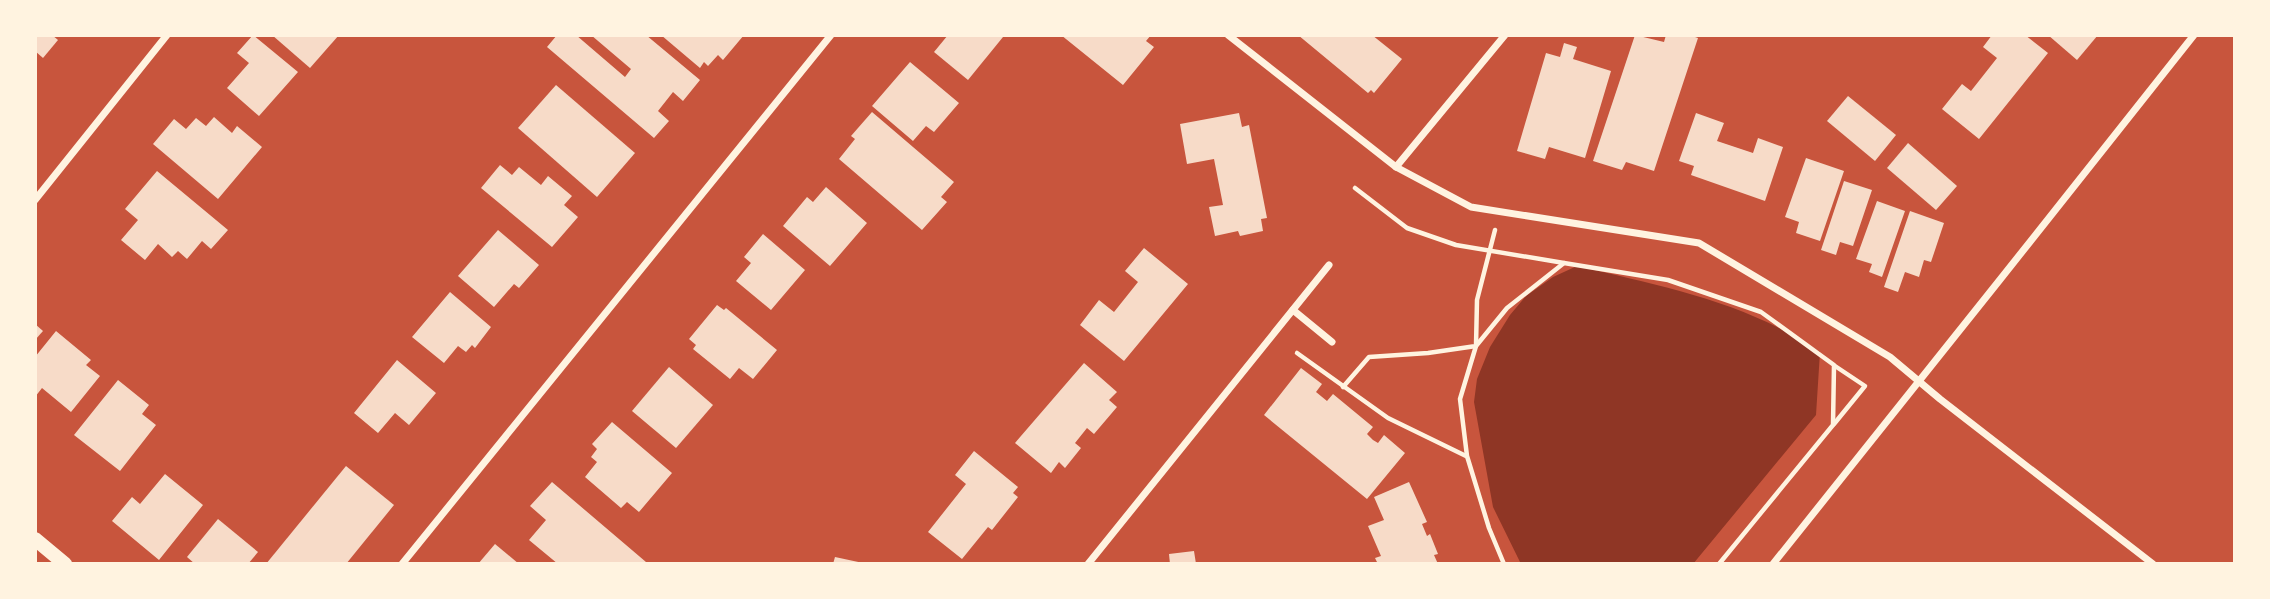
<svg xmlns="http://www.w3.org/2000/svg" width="2270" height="599" viewBox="0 0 2270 599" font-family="'PT Sans',sans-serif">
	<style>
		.water { fill: #8f3625 }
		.building { fill: #f7dbc8 }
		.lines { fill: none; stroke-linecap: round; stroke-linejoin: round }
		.path { stroke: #fff3e0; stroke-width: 4.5 }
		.minor { stroke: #fff3e0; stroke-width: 7 }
		.secondary { stroke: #fff3e0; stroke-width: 14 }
	</style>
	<rect width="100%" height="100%" fill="#c8553d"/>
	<path class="water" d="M1577,266C1661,286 1747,302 1820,352L1816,415L1693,564H1521L1493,507L1474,402L1477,379L1490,347L1510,315L1526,296L1553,277Z"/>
	<g class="building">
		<polygon points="35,35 52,35 58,40 43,58 35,51"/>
		<polygon points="253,35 298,72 259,116 227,88 249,63 237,53"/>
		<polygon points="272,35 339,35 310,68"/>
		<polygon points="557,35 576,35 625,77 631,69 591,35 646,35 700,80 683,101 673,92 658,111 669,121 654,138 547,47"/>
		<polygon points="661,35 744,35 723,60 718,55 708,66 704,62 700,68"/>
		<polygon points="948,35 1000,35 1003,37 968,80 934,52"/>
		<polygon points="1061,35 1151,35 1146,41 1154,47 1123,85"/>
		<polygon points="1298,35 1372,35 1402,59 1374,93 1371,90 1368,93"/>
		<polygon points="1635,35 1664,42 1666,35 1689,35 1698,38 1654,171 1626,162 1622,170 1593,161"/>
		<polygon points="1992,35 2025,35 2048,53 1979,139 1942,109 1962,84 1971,91 1997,58 1983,47"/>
		<polygon points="2048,35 2098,35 2077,60"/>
		<polygon points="1564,43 1577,47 1573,59 1611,71 1585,158 1549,147 1545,159 1517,151 1546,53 1560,57"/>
		<polygon points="910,62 959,103 934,132 926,126 913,141 872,106"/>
		<polygon points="556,85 635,153 597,197 518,128"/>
		<polygon points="1848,96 1896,135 1875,161 1827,121"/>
		<polygon points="872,112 954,182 941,197 947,202 922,230 839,159 855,139 851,136"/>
		<polygon points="1239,113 1242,127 1249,125 1267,218 1261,219 1263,231 1240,236 1238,231 1215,236 1209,207 1223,205 1214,159 1187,164 1180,124"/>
		<polygon points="1696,113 1724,123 1717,141 1753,153 1758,138 1783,147 1765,201 1691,175 1694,166 1679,161"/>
		<polygon points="214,117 232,133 237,126 262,147 218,199 153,144 174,119 186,129 196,118 206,126"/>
		<polygon points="1908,143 1957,186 1936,210 1887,168"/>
		<polygon points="1806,158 1844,171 1820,241 1796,233 1799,222 1785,217"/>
		<polygon points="500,165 512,175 519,167 541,185 548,176 572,196 564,205 578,217 552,247 481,188"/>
		<polygon points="157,171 228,230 211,249 202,241 187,259 178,251 172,257 158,244 145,260 121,240 138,220 125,209"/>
		<polygon points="1844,181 1872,190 1853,246 1840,242 1836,255 1821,250"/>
		<polygon points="826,187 867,223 830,266 783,226 807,197 813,202"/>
		<polygon points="1877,201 1905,211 1882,277 1869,272 1872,264 1856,259"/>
		<polygon points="1910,211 1944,223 1931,262 1924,260 1919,277 1905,272 1898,292 1884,287"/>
		<polygon points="498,230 539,265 519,288 514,284 494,307 458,276"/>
		<polygon points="763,234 805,270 771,310 736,281 751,263 744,257"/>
		<polygon points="1144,248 1188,284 1124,361 1080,325 1099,300 1114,312 1138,282 1125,271"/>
		<polygon points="450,292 491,327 475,348 472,345 466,352 458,346 444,363 412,337"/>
		<polygon points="717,305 724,310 726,308 777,350 753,379 739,368 730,379 693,349 696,345 689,339"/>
		<polygon points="35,324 43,331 35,340"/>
		<polygon points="56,331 91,360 86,365 100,376 71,412 42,388 35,397 35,357"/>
		<polygon points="397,360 436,393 409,425 395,413 378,433 354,413"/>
		<polygon points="1084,363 1117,392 1109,400 1117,407 1094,434 1087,428 1075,443 1081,448 1065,468 1059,462 1051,473 1015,443"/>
		<polygon points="669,367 713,405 676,448 632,411"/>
		<polygon points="1301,368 1322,384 1316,392 1327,401 1333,394 1373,427 1367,434 1373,440 1378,443 1384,435 1405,453 1367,499 1264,415"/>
		<polygon points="118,380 149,405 142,414 156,425 120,471 74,435"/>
		<polygon points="612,422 672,473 639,512 627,502 621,508 585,477 597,462 591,457 597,449 592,444"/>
		<polygon points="974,451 1018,487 1013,493 1018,497 992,530 988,527 962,559 928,532 966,484 955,475"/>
		<polygon points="346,466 394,505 346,564 266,564"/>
		<polygon points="165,474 203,505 159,560 112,521 132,497 140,504"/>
		<polygon points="552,482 646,562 644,564 558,564 529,540 546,520 530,506"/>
		<polygon points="1409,482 1427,522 1422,524 1427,536 1430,534 1438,554 1434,555 1438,564 1378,564 1375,558 1381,556 1368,526 1384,520 1374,497"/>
		<polygon points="218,519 258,552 248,564 195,564 187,557"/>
		<polygon points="495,544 519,564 478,564"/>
		<polygon points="1194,551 1196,564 1170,564 1169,554"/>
		<polygon points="835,557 863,563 862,564 833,564"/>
	</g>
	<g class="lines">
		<g class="path">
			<polyline points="1355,188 1407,228 1456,245 1564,263"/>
			<polyline points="1297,353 1388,418 1466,456"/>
			<polyline points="1343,387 1369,357 1428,353 1476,346 1477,300 1495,230"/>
			<polyline points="1834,424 1865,386 1835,366"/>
			<polyline points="1504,564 1489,528 1467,456 1460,399 1476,346 1507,308 1564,263 1668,280 1761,312 1834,365 1833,425 1719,564"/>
		</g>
		<g class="minor">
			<polyline points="1228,35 1396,167 1471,207 1699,243 1890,357 1940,399 2153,564"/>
			<polyline points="1396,167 1505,35"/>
			<polyline points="35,200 167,35"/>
			<polyline points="1293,310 1332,342"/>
			<polyline points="402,564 831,35"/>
			<polyline points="1088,564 1329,265"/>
			<path d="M1773,564C1913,388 2055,212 2194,35"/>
		</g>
		<polyline class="secondary" points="35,539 65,564"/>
	</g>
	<rect width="2270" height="599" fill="none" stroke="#fff3e0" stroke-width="74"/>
</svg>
